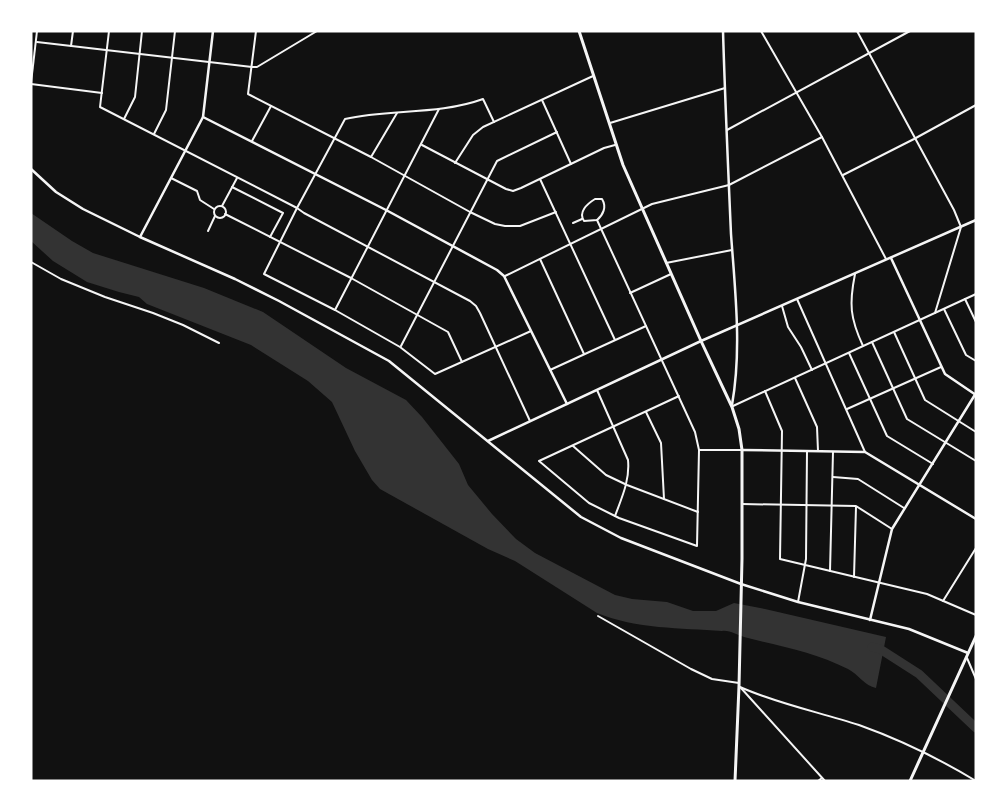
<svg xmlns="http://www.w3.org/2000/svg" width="1007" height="812" viewBox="0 0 1007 812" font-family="'Playfair Display',serif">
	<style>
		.water { fill: #333 }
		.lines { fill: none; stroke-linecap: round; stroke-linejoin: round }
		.river { stroke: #333; stroke-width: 9 }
		.minor { stroke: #f5f5f5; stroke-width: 2 }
		.tertiary { stroke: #f5f5f5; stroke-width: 2.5 }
		.secondary { stroke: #f5f5f5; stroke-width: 3 }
		.primary { stroke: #f5f5f5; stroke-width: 3 }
	</style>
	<rect width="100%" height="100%" fill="#111"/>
	<path class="water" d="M31,213L72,241L93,253L204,288L263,312L346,368L406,400L422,417L459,464L468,485L492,514L516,539L535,553L615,595L632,599L667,602L693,611H716L734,603L765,609L886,637L876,688C865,686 858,674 848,669C815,652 779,646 744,637C737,635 730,630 722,631C681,628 636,629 597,613L515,561L488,549L380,489L372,480L355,451L332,402L308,381L251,345L147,304L139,297L119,292L87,282L53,261L31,241Z"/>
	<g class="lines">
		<polyline class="river" points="872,647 880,649 919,674 976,728"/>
		<g class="minor">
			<polyline points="109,31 100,107 297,208 304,213 470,301 476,306 480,313 530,421"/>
			<polyline points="256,31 248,94 371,157 470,212 495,224 505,226 520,226 556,212"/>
			<polyline points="761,31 822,137 886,259"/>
			<polyline points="857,31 954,210 961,227 935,313"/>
			<polyline points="37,42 252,67 257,67 317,31"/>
			<polyline points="71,46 73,31"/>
			<polyline points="31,83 37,31"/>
			<polyline points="31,84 102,93"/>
			<polyline points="542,100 571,164"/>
			<polyline points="124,119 135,97 142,31"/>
			<path d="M494,122L483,99C439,115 390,109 345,119L297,208L264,274L335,310L400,347L435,374L531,331"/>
			<polyline points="610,123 725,88"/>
			<polyline points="727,130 910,31"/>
			<polyline points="154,134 166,110 175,31"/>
			<polyline points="252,141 271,106"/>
			<polyline points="422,145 506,189 513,191 521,188 604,148 615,145"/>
			<polyline points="371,157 397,113"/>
			<polyline points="455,163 473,135 483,127 593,76"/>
			<polyline points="843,175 914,139 976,105"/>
			<polyline points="171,178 197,191 200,200 214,209"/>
			<polyline points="540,179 615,340"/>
			<polyline points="232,187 283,213 270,237"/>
			<path d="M595,199H602C607,207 603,215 597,220L584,221C578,212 587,204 595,199Z"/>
			<circle cx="220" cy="212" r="6"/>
			<polyline points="222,206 237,178"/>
			<polyline points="225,214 351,278 448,332 462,362"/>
			<polyline points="597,220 695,432 699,450 697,546 619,518 589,503 539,461 679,396"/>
			<polyline points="573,223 582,219"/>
			<polyline points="208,231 215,216"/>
			<polyline points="540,259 584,354"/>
			<polyline points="31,262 61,279 105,297 153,313 183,325 219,343"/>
			<polyline points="666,263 732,250"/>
			<path d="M855,274C849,304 850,318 863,346"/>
			<polyline points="505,276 652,204 729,185 822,137"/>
			<polyline points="630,293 671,274"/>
			<polyline points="797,299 865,452"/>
			<polyline points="965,299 976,322"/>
			<polyline points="782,306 788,327 801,347 812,370"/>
			<polyline points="944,309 966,355 976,361"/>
			<polyline points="335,310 439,109"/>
			<polyline points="894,332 925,400 976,432"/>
			<polyline points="872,342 907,419 976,461"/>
			<polyline points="401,346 497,161 557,132"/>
			<polyline points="849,353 887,436 933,464"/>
			<polyline points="550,370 646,326"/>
			<polyline points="795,378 817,427 818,451"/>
			<path d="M597,390L628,460C630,480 622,497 615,516"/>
			<polyline points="765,391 782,431 780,559 927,594 976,615"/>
			<polyline points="733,406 976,294"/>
			<polyline points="847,409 941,367"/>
			<polyline points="646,412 661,443 664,499"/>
			<polyline points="573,446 606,475 627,485 698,512"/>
			<polyline points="699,450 742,450"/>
			<polyline points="833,477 858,479 904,508"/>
			<polyline points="742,504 856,506 892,529"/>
			<polyline points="830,571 833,452"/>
			<polyline points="854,577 856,507"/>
			<polyline points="943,601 976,548"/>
			<polyline points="798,602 806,559 807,451"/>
			<polyline points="598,616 691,669 712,679 739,683"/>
			<polyline points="967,658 976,679"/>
			<path d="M740,687C778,704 819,712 859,725C901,740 938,758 976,781"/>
			<polyline points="741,688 825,781"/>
			<polyline points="818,781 822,778"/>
		</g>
		<g class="tertiary">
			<path d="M723,31C725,99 728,166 731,234C735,290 742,349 732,405"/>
			<polyline points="203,117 386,210 497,270 504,276 567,404"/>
			<polyline points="31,169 56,192 83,209 140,237 235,279 279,301 389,361 581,517 621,538 741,584 798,602 909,629 968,653"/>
			<polyline points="140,237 203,117 213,31"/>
			<polyline points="891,258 945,374 976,395"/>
			<polyline points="488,441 701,341 976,220"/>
			<polyline points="742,450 865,452 976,519"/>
			<polyline points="870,620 892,529 976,393"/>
		</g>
		<polyline class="secondary" points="910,781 976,636"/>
		<polyline class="primary" points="579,31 623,165 701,341 732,407 739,429 742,450 742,559 739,686 735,781"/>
	</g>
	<rect width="1007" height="812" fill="none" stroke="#ffffff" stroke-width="65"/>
</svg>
